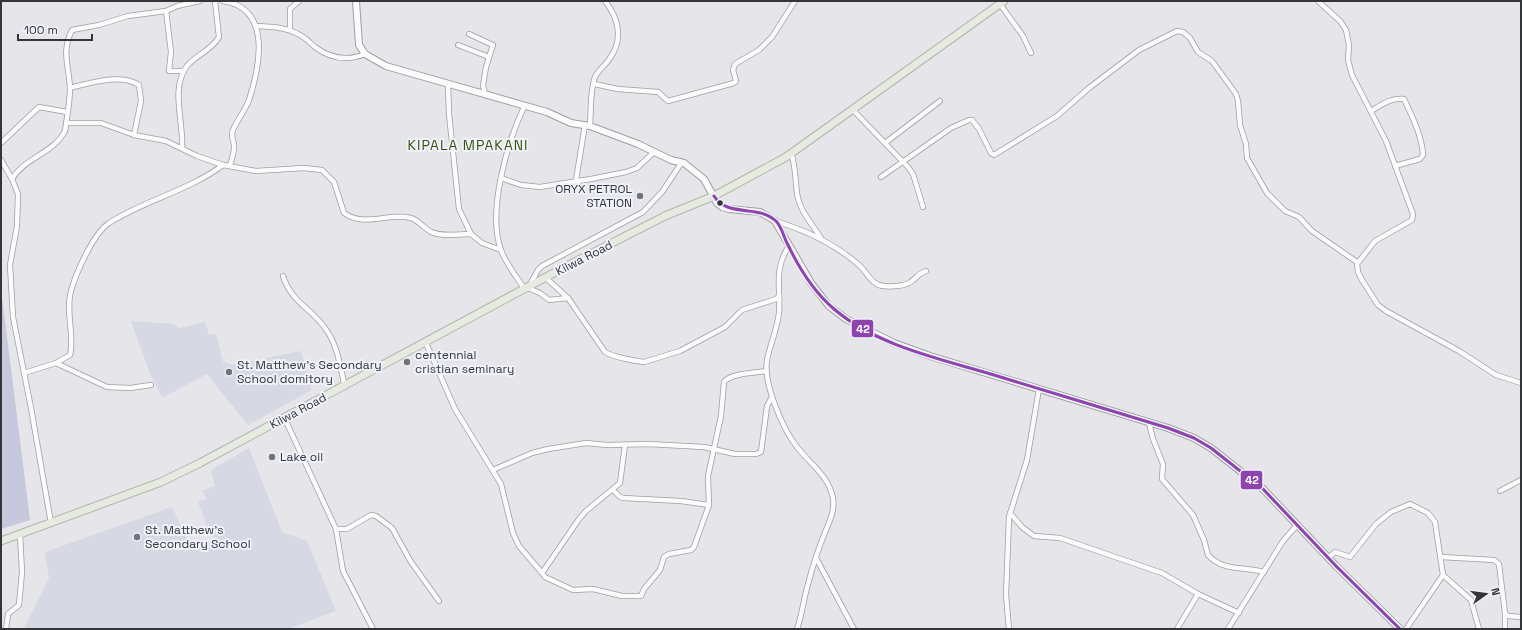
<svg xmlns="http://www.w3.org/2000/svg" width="1522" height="630" viewBox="0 0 1522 630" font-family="'Space Grotesk',sans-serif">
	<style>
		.built { fill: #d6d8e3 }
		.green { fill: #c6c9db }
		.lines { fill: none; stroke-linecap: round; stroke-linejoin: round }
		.minor-casing { stroke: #9e9ea2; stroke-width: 6 }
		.secondary-casing { stroke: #9e9ea2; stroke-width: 8 }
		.trunk-casing { stroke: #b1b7ab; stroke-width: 9 }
		.minor { stroke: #fbfbfc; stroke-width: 4.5 }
		.secondary { stroke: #fbfbfc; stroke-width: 6 }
		.trunk { stroke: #e6eae0; stroke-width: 7 }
		.bus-1-casing { stroke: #eff1fb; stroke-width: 6 }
		.bus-1 { stroke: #8e44ad; stroke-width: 3 }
		.poi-dot { fill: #727376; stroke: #eff1fb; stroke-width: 1.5 }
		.bus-dot { fill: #343538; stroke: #eff1fb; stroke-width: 1.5 }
		.labels { text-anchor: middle; stroke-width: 4; stroke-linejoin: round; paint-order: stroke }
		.poi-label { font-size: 12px; fill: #343538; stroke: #eff1fb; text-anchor: start }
		.street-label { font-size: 12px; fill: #343538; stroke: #eff1fb }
		.quarter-label { font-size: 14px; letter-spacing: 1px; fill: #3a540c; stroke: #eff1fb }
		.line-badge { stroke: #eff1fb; stroke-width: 1.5 }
		.badge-label { font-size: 11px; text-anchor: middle; font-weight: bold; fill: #fff }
	</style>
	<rect width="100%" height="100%" fill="#e5e5ea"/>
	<g class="built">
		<polygon points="131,321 174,324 179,328 205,322 209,335 216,334 223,362 232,365 301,351 312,390 248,425 207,374 162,398 149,371"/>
		<polygon points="249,448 282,532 307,541 336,611 288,629 24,629 49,578 45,552 172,507 190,545 216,541 207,526 198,502 207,499 202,491 215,486 211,470"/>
	</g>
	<polygon class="green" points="1,289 30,520 1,529"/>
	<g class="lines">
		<defs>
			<g id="minor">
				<path d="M223,1C272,8 260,66 249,100C245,111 237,120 233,130C230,137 235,142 234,148C234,154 231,160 230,166"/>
				<polyline points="1318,1 1340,21 1346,30 1349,45 1348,60 1352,75 1386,141 1413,214 1412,220 1375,241 1357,264 1358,272 1362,280 1378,305 1386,311 1459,351 1496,375 1521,383"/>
				<polyline points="1000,4 1023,36 1031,53"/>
				<polyline points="166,11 171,52 169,71 184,71"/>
				<path d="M256,26C270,27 286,27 298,34C305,37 310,43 315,47C331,59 348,61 365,54"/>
				<polyline points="290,30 290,9 299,1"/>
				<polyline points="469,34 493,45 486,67 483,85 485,95"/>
				<polyline points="458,45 489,57"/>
				<polyline points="594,84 618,89 658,92 668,101 734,83 736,81 733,70 735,64 759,50 772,37 795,1"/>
				<polyline points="448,85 449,114 459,209 471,234 482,243 501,250"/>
				<path d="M70,88C90,83 120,73 139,85L141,101L134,135"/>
				<path d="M524,107C507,143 487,212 501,250C506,264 517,277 525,290"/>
				<polyline points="853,110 908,167 913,174 923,207"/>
				<path d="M1371,111C1381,105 1392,97 1404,99C1412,116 1422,136 1423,155L1420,159L1395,166"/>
				<path d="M66,123H101L134,135L166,141L197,156L223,165L256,171L304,168L322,170L334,182L344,213C365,228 388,212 411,218C418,220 424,228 431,232C442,237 459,234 471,234"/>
				<path d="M590,126C591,113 590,89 595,77C599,69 606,65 610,58C624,39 618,17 605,1"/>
				<polyline points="1,143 39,107 67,112"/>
				<polyline points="885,143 940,101"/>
				<path d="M182,148C184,123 170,88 187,66C196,55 212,50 219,37L215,1"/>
				<path d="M791,153C796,167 795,179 797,193C799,210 812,224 821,238"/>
				<polyline points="1,160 12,179 18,194 17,226 10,265 13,317 31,408 51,523"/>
				<polyline points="881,177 951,128 969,120 972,120 979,129 991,153 994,155 1057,116 1089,88 1139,50 1177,31 1183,32 1190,38 1198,52 1212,61 1236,94 1238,101 1240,125 1246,144 1247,158 1267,193 1285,211 1299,217 1312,231 1357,262"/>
				<polyline points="501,178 521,185 540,187 591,179 626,172 637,168 654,152"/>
				<path d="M12,179C24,158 54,153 65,131C67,117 70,102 70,88C69,66 61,52 72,30L99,25L128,16L166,11L177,6L200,1"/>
				<polyline points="576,180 585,125"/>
				<path d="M775,221C805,230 835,244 859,265C867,272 872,286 884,286C890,287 904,286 909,283C916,279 917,274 926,271"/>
				<path d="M789,246C773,270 781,288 779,313C777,330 770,345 767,360C763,384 783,429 797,447C811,465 828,475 833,498C835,510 830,520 826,530C818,549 812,568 807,588C803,602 802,615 797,629"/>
				<path d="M283,276C291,302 311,308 325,328C338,345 340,367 345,387"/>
				<path d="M546,278L568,298L605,352C613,357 635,361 644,362L680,351L725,327L742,310L776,299L779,296"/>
				<polyline points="568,298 549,300 540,293 528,288 538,270 542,266 643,212 662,192 682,162"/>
				<path d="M426,343L455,409L501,484L513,533L519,546L542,573L545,577L573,590L593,589L622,596H641L644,589L660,570L664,557L669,554L691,550L694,547L709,505L708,476L721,416L724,382C731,373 755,373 766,371"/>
				<polyline points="56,363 107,387 130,388 151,385"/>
				<path d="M24,373L56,363L70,355C75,336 65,312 71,291C76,273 93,234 109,223C145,200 188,191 223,165"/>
				<polyline points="284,417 336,529 343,571 373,629"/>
				<path d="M1149,423L1153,439L1163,464L1162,479L1193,515L1204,540L1208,555C1223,572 1245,566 1264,572"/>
				<polyline points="493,470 532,453 548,449 586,443 607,445 648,444 704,447 735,454 756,454 761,452 767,406 772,397"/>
				<polyline points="613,490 620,497 623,498 681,501 709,505"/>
				<polyline points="1500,491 1521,480"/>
				<polyline points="1010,513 1022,527 1034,536 1060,538 1162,573 1198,594 1239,613"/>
				<polyline points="336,529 347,529 371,515 376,516 392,528 411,562 439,601"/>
				<polyline points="1441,557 1494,560 1499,564 1505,613 1505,629"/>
				<polyline points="816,558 854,629"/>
				<polyline points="1328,558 1335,552 1350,557 1376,524 1391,512 1410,504 1428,513 1435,522 1443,575 1471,600 1479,629"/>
				<polyline points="542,573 579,519 586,511 620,483 625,445"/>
				<polyline points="1505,613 1508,616 1521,617"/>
				<polyline points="6,629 8,614 19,605 22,572 20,535"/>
				<polyline points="1009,629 1006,595 1009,517 1027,460 1039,389"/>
				<polyline points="1177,629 1198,594"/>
				<polyline points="1228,629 1283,541 1297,525"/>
				<polyline points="1406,629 1443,575"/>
			</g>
			<polyline id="secondary" points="356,1 359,45 365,54 386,66 547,112 571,123 590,126 638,144 671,160 684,163 704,179 717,203 722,207 729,209 760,212 775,221 811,283 829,306 846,319 894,343 930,356 1168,428 1194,438 1211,448 1263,489 1336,566 1400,629"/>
			<polyline id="trunk" points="1,541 161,482 200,463 561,269 665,216 714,196 786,157 1004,1"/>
		</defs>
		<use href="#minor" class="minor-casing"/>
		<use href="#secondary" class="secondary-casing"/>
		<use href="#trunk" class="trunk-casing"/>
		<use href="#minor" class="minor"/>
		<use href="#secondary" class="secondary"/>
		<use href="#trunk" class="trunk"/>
		<defs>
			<path id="bus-1" d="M714,196C728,218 758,204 776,221C782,227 784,238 788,245C799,268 814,292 834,309C877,346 941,359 994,375C1052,393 1110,410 1168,428L1194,438L1211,448L1263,489L1336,566L1400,629"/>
		</defs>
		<use href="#bus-1" class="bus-1-casing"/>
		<use href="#bus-1" class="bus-1"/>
	</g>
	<g class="poi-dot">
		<circle cx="640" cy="196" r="4"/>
		<circle cx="407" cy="362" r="4"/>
		<circle cx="229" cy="372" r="4"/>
		<circle cx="272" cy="457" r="4"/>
		<circle cx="137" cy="537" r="4"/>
	</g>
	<circle class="bus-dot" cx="720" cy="203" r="3.5"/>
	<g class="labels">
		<g class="poi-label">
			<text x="632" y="193" text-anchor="end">ORYX PETROL<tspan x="632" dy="14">STATION</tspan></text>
			<text x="415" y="359">centennial<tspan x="415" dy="14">cristian seminary</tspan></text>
			<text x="237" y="369">St. Matthew's Secondary<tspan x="237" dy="14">School domitory</tspan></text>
			<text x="280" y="461">Lake oil</text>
			<text x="145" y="534">St. Matthew's<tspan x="145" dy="14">Secondary School</tspan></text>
		</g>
		<g class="street-label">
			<text transform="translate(584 258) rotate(-27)" y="4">Kilwa Road</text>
			<text transform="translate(298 411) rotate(-28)" y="4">Kilwa Road</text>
		</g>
		<g class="quarter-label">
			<text x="468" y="150">KIPALA MPAKANI</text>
		</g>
	</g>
	<g class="line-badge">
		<rect x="851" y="319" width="23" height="19" rx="4" fill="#8e44ad"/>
		<rect x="1240" y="470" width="23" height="20" rx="4" fill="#8e44ad"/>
	</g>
	<g class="badge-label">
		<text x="863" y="333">42</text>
		<text x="1252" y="484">42</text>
	</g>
	<rect width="1522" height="630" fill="none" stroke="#343538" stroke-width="4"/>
	<g transform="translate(1486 594) rotate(76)" stroke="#eff1fb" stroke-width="3" paint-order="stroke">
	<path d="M0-3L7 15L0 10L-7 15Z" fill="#343538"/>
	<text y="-6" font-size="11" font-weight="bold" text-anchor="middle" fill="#343538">N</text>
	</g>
	<path d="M18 34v6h74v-6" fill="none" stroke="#343538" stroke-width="2"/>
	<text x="24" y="34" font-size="12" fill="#343538" stroke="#eff1fb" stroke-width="3" paint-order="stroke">100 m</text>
</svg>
